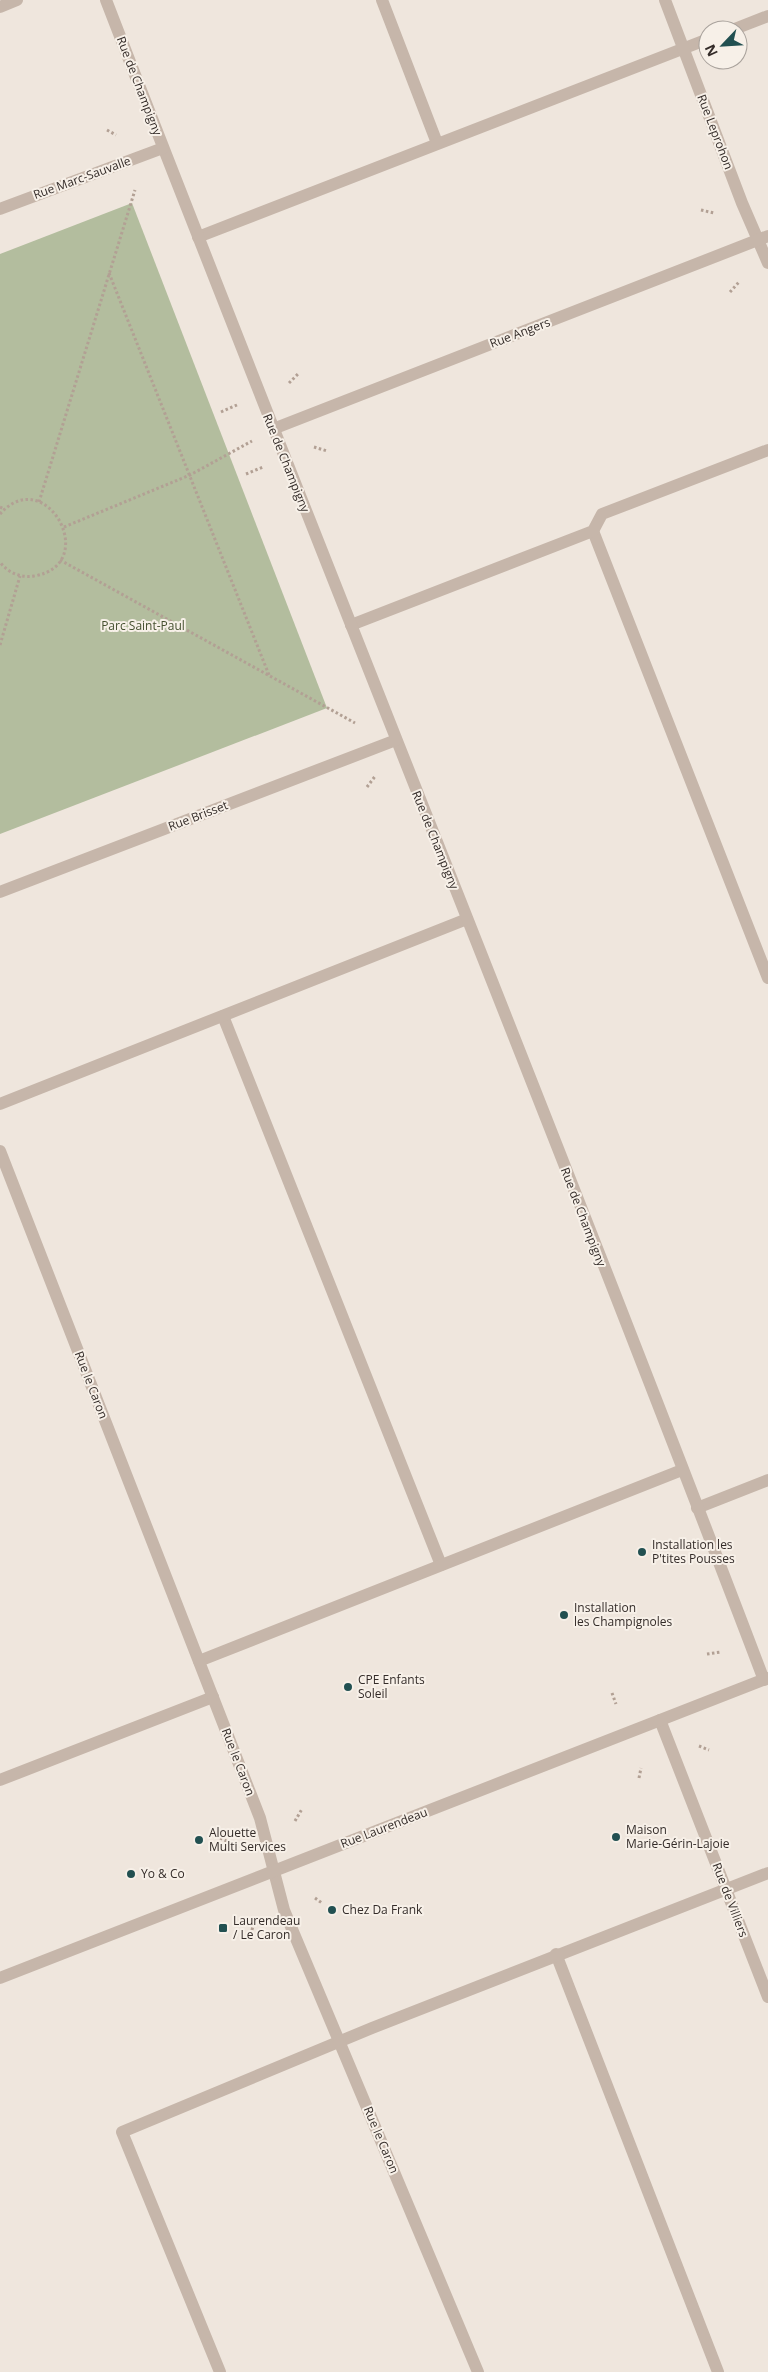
<svg xmlns="http://www.w3.org/2000/svg" width="768" height="2372" viewBox="0 0 768 2372" font-family="'Open Sans',sans-serif">
	<style>
		.green { fill: #b3bd9e }
		.lines { fill: none; stroke-linecap: round; stroke-linejoin: round }
		.path { stroke: #b2a094; stroke-width: 3; stroke-dasharray: 2.5 2.5; stroke-linecap: butt }
		.lane { stroke: #c6b6aa; stroke-width: 12 }
		.street { stroke: #c6b6aa; stroke-width: 12 }
		.poi-dot { fill: #225051; stroke: #f7f0e8; stroke-width: 2 }
		.labels { text-anchor: middle; stroke-width: 4; stroke-linejoin: round; paint-order: stroke }
		.street-label { font-size: 12px; fill: #342c29; stroke: #f7f0e8 }
		.park-label { font-size: 12px; fill: #45502f; stroke: #f7f0e8 }
		.poi-label { font-size: 12px; fill: #342c29; stroke: #f7f0e8; text-anchor: start }
	</style>
	<rect width="100%" height="100%" fill="#efe6dd"/>
	<polygon class="green" points="132,203 327,708 0,834 0,254"/>
	<g class="lines">
		<g class="path">
			<polyline points="107,130 116,135"/>
			<polyline points="701,210 714,213"/>
			<polyline points="109,273 269,675"/>
			<polyline points="730,292 739,282"/>
			<polyline points="289,383 298,374"/>
			<polyline points="221,412 237,405"/>
			<polyline points="314,447 327,451"/>
			<polyline points="246,474 263,467"/>
			<polyline points="39,502 135,190"/>
			<polyline points="0,507 4,509"/>
			<path d="M0,514C46,462 102,565 34,576C21,578 8,573 0,562"/>
			<polyline points="64,527 190,475 252,441"/>
			<polyline points="60,560 355,723"/>
			<polyline points="0,645 20,576"/>
			<polyline points="367,787 376,775"/>
			<polyline points="707,1654 721,1652"/>
			<polyline points="612,1693 616,1704"/>
			<polyline points="699,1746 709,1750"/>
			<polyline points="639,1778 641,1768"/>
			<polyline points="295,1821 302,1809"/>
			<polyline points="220,1838 236,1845"/>
			<polyline points="315,1898 322,1903"/>
			<polyline points="252,1930 254,1921"/>
		</g>
		<g class="lane">
			<polyline points="382,0 437,143"/>
			<polyline points="0,7 17,0"/>
			<polyline points="732,30 768,16"/>
			<polyline points="198,237 708,39"/>
			<polyline points="593,531 768,978"/>
			<polyline points="351,625 593,531 602,514 768,450"/>
			<polyline points="223,1016 441,1565"/>
			<polyline points="0,1104 467,919"/>
			<polyline points="697,1508 768,1480"/>
			<polyline points="199,1661 682,1470"/>
			<polyline points="0,1780 213,1697"/>
			<polyline points="556,1954 718,2372"/>
			<polyline points="220,2372 122,2132 372,2028 768,1873"/>
		</g>
		<g class="street">
			<path d="M106,0C323,561 550,1118 764,1680"/>
			<polyline points="665,0 742,203 768,263"/>
			<polyline points="0,209 163,148"/>
			<polyline points="273,429 768,236"/>
			<polyline points="0,892 396,740"/>
			<polyline points="0,1151 260,1818 284,1910 478,2372"/>
			<polyline points="660,1720 768,1997"/>
			<polyline points="0,1978 768,1678"/>
		</g>
	</g>
	<g class="poi-dot">
		<circle cx="642" cy="1552" r="5"/>
		<circle cx="564" cy="1615" r="5"/>
		<circle cx="348" cy="1687" r="5"/>
		<circle cx="616" cy="1837" r="5"/>
		<circle cx="199" cy="1840" r="5"/>
		<circle cx="131" cy="1874" r="5"/>
		<circle cx="332" cy="1910" r="5"/>
		<rect x="218" y="1923" width="10" height="10" rx="2.5"/>
	</g>
	<g class="labels">
		<g class="street-label">
			<text transform="translate(139 86) rotate(69)" y="4">Rue de Champigny</text>
			<text transform="translate(715 132) rotate(69)" y="4">Rue Leprohon</text>
			<text transform="translate(82 178) rotate(-20)" y="4">Rue Marc-Sauvalle</text>
			<text transform="translate(520 333) rotate(-21)" y="4">Rue Angers</text>
			<text transform="translate(286 463) rotate(68)" y="4">Rue de Champigny</text>
			<text transform="translate(198 816) rotate(-21)" y="4">Rue Brisset</text>
			<text transform="translate(435 840) rotate(68)" y="4">Rue de Champigny</text>
			<text transform="translate(583 1217) rotate(69)" y="4">Rue de Champigny</text>
			<text transform="translate(91 1385) rotate(69)" y="4">Rue le Caron</text>
			<text transform="translate(238 1762) rotate(69)" y="4">Rue le Caron</text>
			<text transform="translate(384 1828) rotate(-21)" y="4">Rue Laurendeau</text>
			<text transform="translate(730 1900) rotate(69)" y="4">Rue de Villiers</text>
			<text transform="translate(381 2140) rotate(67)" y="4">Rue le Caron</text>
		</g>
		<g class="park-label">
			<text x="143" y="630">Parc Saint-Paul</text>
		</g>
		<g class="poi-label">
			<text x="652" y="1549">Installation les<tspan x="652" dy="14">P'tites Pousses</tspan></text>
			<text x="574" y="1612">Installation<tspan x="574" dy="14">les Champignoles</tspan></text>
			<text x="358" y="1684">CPE Enfants<tspan x="358" dy="14">Soleil</tspan></text>
			<text x="626" y="1834">Maison<tspan x="626" dy="14">Marie-Gérin-Lajoie</tspan></text>
			<text x="209" y="1837">Alouette<tspan x="209" dy="14">Multi Services</tspan></text>
			<text x="141" y="1878">Yo &amp; Co</text>
			<text x="342" y="1914">Chez Da Frank</text>
			<text x="233" y="1925">Laurendeau<tspan x="233" dy="14">/ Le Caron</tspan></text>
		</g>
	</g>
	<g transform="translate(723 45) rotate(245)"><circle r="24" fill="#f7f0e8" stroke="#a9a29c"/>
	<path d="M0-4L9 19L0 12L-9 19Z" fill="#225051"/>
	<text y="-8" font-size="14" font-weight="bold" text-anchor="middle" fill="#342c29">N</text>
	</g>
</svg>
